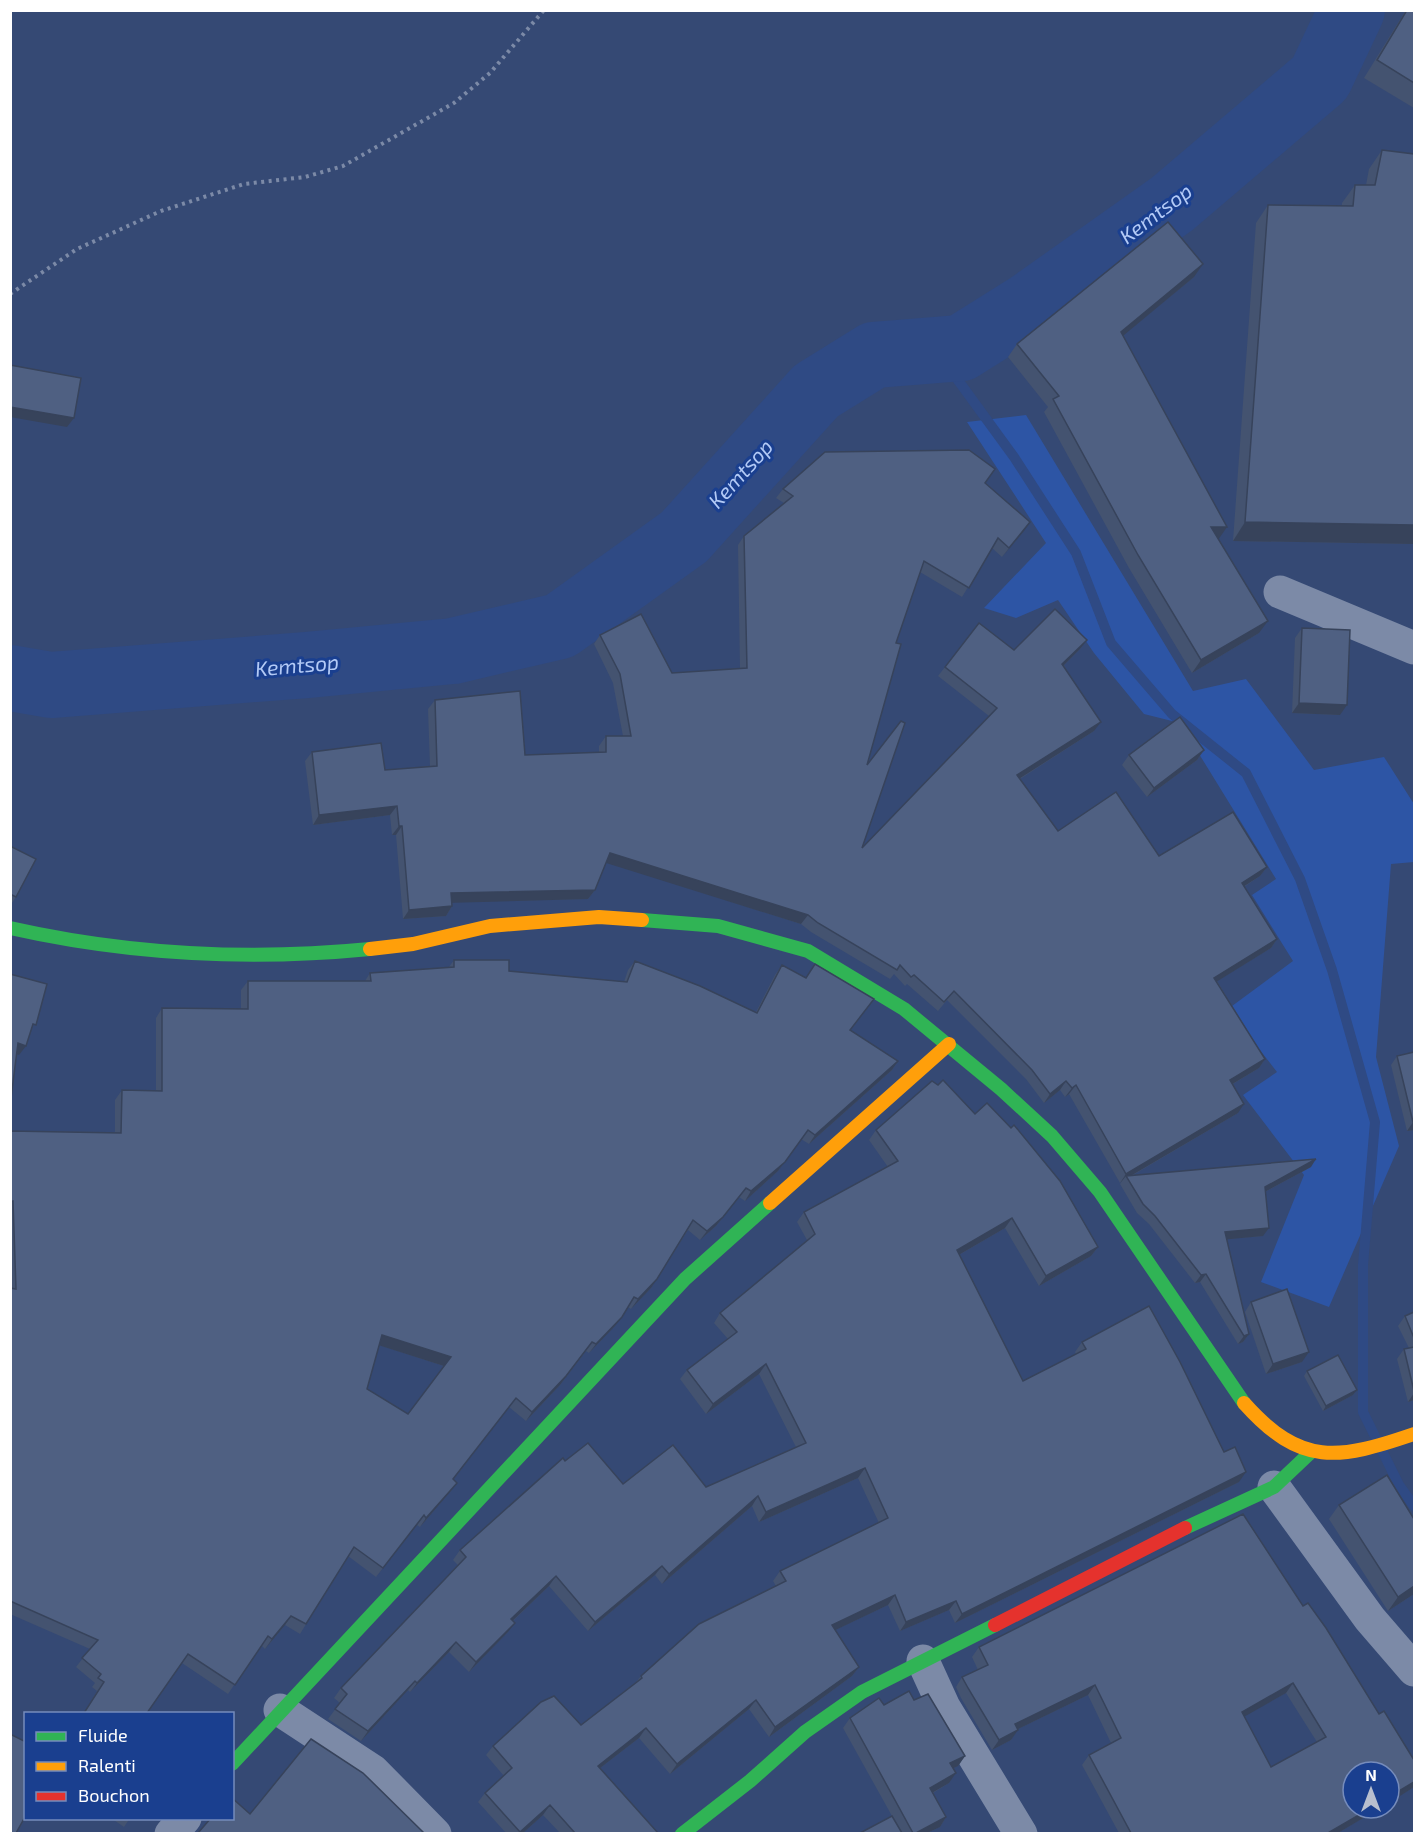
<svg xmlns="http://www.w3.org/2000/svg" width="1425" height="1844" viewBox="0 0 1425 1844" font-family="'Exo 2',sans-serif">
	<style>
		.green { fill: #2d55a5 }
		.lines { fill: none; stroke-linecap: round; stroke-linejoin: round }
		.stream { stroke: #2f4a84; stroke-width: 10 }
		.river { stroke: #2f4a84; stroke-width: 66 }
		.path { stroke: #7c8aa7; stroke-width: 4; stroke-dasharray: 3 4.5; stroke-linecap: butt }
		.street { stroke: #7c8aa7; stroke-width: 33 }
		.fast { stroke: #30b455; stroke-width: 14 }
		.slow { stroke: #ff9f0a; stroke-width: 14 }
		.jam { stroke: #e5322d; stroke-width: 14 }
		.wall { fill: #445370; fill-rule: evenodd }
		.shaded-wall { fill: #37435b }
		.building { fill: #4f6082; stroke: #37435b; stroke-width: 1.5; fill-rule: evenodd }
		.labels { text-anchor: middle; stroke-width: 6; stroke-linejoin: round; paint-order: stroke }
		.water-label { font-size: 21px; font-style: italic; fill: #b3caf6; stroke: #1a3f8f }
	</style>
	<rect width="100%" height="100%" fill="#354974"/>
	<polygon class="green" points="1026,415 1193,691 1246,679 1314,770 1384,757 1414,804 1414,862 1391,864 1376,1057 1399,1146 1329,1307 1261,1282 1304,1175 1243,1095 1277,1072 1228,1009 1293,961 1252,895 1276,879 1180,723 1144,714 1094,653 1058,600 1016,618 984,608 1046,543 967,422"/>
	<g class="lines">
		<polyline class="stream" points="936,350 1014,457 1076,553 1111,643 1172,714 1246,773 1300,879 1332,970 1375,1122 1363,1265 1363,1412 1399,1485 1414,1506"/>
		<polyline class="river" points="10,678 51,685 307,665 453,651 560,626 684,537 816,391 874,355 961,348 1028,306 1172,204 1320,78 1352,10"/>
		<polyline class="path" points="10,294 77,249 161,211 244,184 305,177 343,166 454,103 490,73 544,10"/>
		<g class="street">
			<polyline points="1280,592 1414,648"/>
			<polyline points="1274,1487 1370,1619 1414,1670"/>
			<polyline points="923,1661 944,1707 1021,1834"/>
			<polyline points="280,1710 373,1771 435,1834"/>
			<polyline points="171,1834 185,1818"/>
		</g>
		<g class="fast">
			<polyline points="642,920 718,926 808,951 904,1009 1001,1089 1052,1136 1100,1192 1244,1403"/>
			<path d="M10,928C130,955 247,961 370,949"/>
			<polyline points="1185,1528 1274,1487 1311,1452"/>
			<polyline points="232,1764 685,1279 770,1203"/>
			<polyline points="682,1834 750,1781 805,1732 862,1692 995,1625"/>
		</g>
		<g class="slow">
			<polyline points="370,949 413,944 490,926 599,917 642,920"/>
			<polyline points="770,1203 949,1044"/>
			<path d="M1244,1403C1301,1467 1338,1460 1414,1434"/>
		</g>
		<polyline class="jam" points="995,1625 1185,1528"/>
	</g>
	<g class="wall">
		<polygon points="1406,10 1414,10 1414,108 1364,78"/>
		<polygon points="1382,150 1414,154 1414,544 1233,541 1256,223 1268,205 1342,206 1342,203 1355,185 1366,185 1369,169"/>
		<polygon points="1194,277 1123,335 1219,540 1259,633 1192,673 1129,568 1044,412 1048,407 1008,357 1017,344"/>
		<polygon points="985,483 1024,531 1002,557 992,548 962,597 920,572 896,643 867,765 862,848 989,716 938,676 945,667 1014,650 1087,640 1080,649 1064,665 1094,731 1020,779 1058,831 1159,856 1267,867 1260,876 1244,887 1277,939 1271,948 1217,981 1265,1059 1259,1068 1233,1084 1238,1113 1133,1175 1311,1167 1265,1192 1263,1236 1227,1239 1249,1334 1243,1342 1238,1344 1200,1282 1195,1283 1149,1224 1137,1213 1120,1184 1122,1181 1120,1183 1069,1094 1065,1097 1060,1090 1044,1103 1026,1079 947,1000 938,1011 907,984 905,986 894,974 890,979 811,932 801,924 606,862 595,890 588,899 452,902 452,906 446,916 403,919 396,835 392,835 390,815 313,825 305,761 312,752 385,770 430,766 428,709 435,700 525,755 599,753 599,746 606,736 623,736 613,683 594,644 600,635 672,673 740,669 738,545 744,536 784,503 776,498 783,489"/>
		<polygon points="1302,628 1340,715 1292,713 1295,638"/>
		<polygon points="1204,750 1197,760 1147,797 1122,765 1129,755"/>
		<polygon points="10,846 16,897 10,906"/>
		<path d="M454,960L509,971L624,982L628,970L635,961L756,1012L775,975L782,965L806,978L874,999L850,1031L898,1061L892,1070L809,1144L801,1139L778,1171L745,1201L739,1197L716,1226L700,1240L688,1230L651,1288L631,1309L628,1307L615,1326L589,1353L586,1351L560,1385L526,1421L509,1407L453,1480L457,1483L450,1492L420,1527L417,1525L376,1577L348,1556L300,1634L285,1625L265,1649L261,1645L228,1694L182,1663L147,1713H84L97,1691L92,1687L95,1683L76,1667L90,1649L10,1614V1131L115,1132V1100L122,1090L156,1091V1018L162,1008L241,1009V990L248,981H365L370,973L449,967ZM379,1345L444,1366L408,1414L367,1389Z"/>
		<polygon points="1414,1052 1414,1130 1407,1131 1391,1065 1397,1056"/>
		<polygon points="876,1130 1098,1247 1091,1256 1039,1286 1005,1228 959,1255 1023,1381 1076,1354 1075,1352 1082,1342 1239,1482 955,1623 949,1610 900,1631 888,1605 835,1630 859,1667 852,1676 769,1737 749,1709 670,1774 639,1738 600,1768 658,1833 560,1833 543,1815 523,1833 506,1833 478,1802 485,1793 504,1776 486,1755 493,1746 581,1725 636,1682 641,1676 776,1586 773,1581 780,1571 879,1523 858,1478 759,1522 752,1506 662,1584 655,1575 588,1631 549,1586 513,1621 508,1632 469,1672 449,1652 410,1692 408,1690 361,1741 328,1719 340,1703 334,1698 341,1688 458,1565 453,1560 460,1550 565,1461 623,1484 706,1487 796,1447 759,1374 706,1414 680,1379 687,1370 728,1339 714,1323 720,1313 807,1240 797,1222 804,1212 888,1167 869,1140"/>
		<polygon points="1251,1302 1302,1362 1266,1374 1245,1312"/>
		<polygon points="1414,1312 1414,1400 1408,1402 1397,1359 1404,1349 1409,1348 1398,1326 1405,1316"/>
		<polygon points="1307,1371 1357,1390 1353,1395 1323,1411 1304,1376"/>
		<polygon points="1339,1505 1414,1594 1388,1611 1329,1519"/>
		<path d="M1303,1606L1379,1714L1414,1760V1787L1338,1833H1119L1082,1765L1089,1755L1111,1743L1088,1695L1018,1729L1011,1740L992,1750L961,1698L956,1687L962,1677L978,1670L972,1657L979,1647ZM1286,1693L1317,1742L1271,1767L1244,1716Z"/>
		<polygon points="914,1700 965,1756 958,1766 953,1768 949,1783 933,1793 946,1817 940,1827 927,1833 860,1833 892,1816 843,1728 850,1718 884,1705"/>
		<polygon points="111,1818 130,1818 124,1827"/>
	</g>
	<g class="shaded-wall">
		<polygon points="1203,264 1194,277 1112,345 1121,332"/>
		<polygon points="10,407 74,418 67,427 10,417"/>
		<polygon points="1030,522 1024,531 1002,557 1009,548"/>
		<polygon points="1245,522 1414,525 1414,544 1233,541"/>
		<polygon points="1211,527 1227,527 1218,540"/>
		<polygon points="1268,621 1259,633 1192,673 1201,660"/>
		<polygon points="1087,640 1080,649 1056,673 1062,664"/>
		<polygon points="1299,703 1347,705 1340,715 1292,713"/>
		<polygon points="1101,722 1094,731 1011,784 1017,775"/>
		<polygon points="1204,750 1197,760 1147,797 1154,788"/>
		<polygon points="397,806 390,815 313,825 319,815"/>
		<polygon points="399,826 402,826 396,835 392,835"/>
		<polygon points="610,853 808,915 801,924 603,862"/>
		<polygon points="1267,867 1260,876 1235,892 1242,883"/>
		<polygon points="595,890 588,899 445,903 451,893"/>
		<polygon points="452,906 446,916 403,919 409,910"/>
		<polygon points="1277,939 1271,948 1208,987 1214,978"/>
		<polygon points="18,1043 26,1046 19,1055 11,1052"/>
		<polygon points="1265,1059 1259,1068 1224,1089 1230,1080"/>
		<polygon points="898,1061 892,1070 809,1144 815,1135"/>
		<polygon points="1066,1081 1060,1090 1044,1103 1050,1094"/>
		<polygon points="1076,1085 1069,1094 1065,1097 1072,1088"/>
		<polygon points="1244,1104 1238,1113 1127,1178 1126,1176 1122,1181 1120,1183 1126,1174"/>
		<polygon points="1413,1122 1414,1122 1414,1130 1407,1131"/>
		<polygon points="808,1130 778,1171 745,1201 751,1191"/>
		<polygon points="1316,1159 1311,1167 1259,1195 1265,1187"/>
		<polygon points="746,1188 716,1226 700,1240 707,1231"/>
		<polygon points="1012,1218 1005,1228 950,1260 957,1250"/>
		<polygon points="1269,1228 1263,1236 1220,1240 1225,1232"/>
		<polygon points="1098,1247 1091,1256 1039,1286 1046,1276"/>
		<polygon points="1206,1274 1200,1282 1195,1283 1201,1275"/>
		<polygon points="657,1279 651,1288 631,1309 638,1299"/>
		<polygon points="622,1317 615,1326 589,1353 596,1344"/>
		<polygon points="1249,1334 1243,1342 1238,1344 1244,1336"/>
		<polygon points="382,1335 451,1357 444,1366 375,1344"/>
		<polygon points="592,1342 560,1385 526,1421 532,1412"/>
		<polygon points="1309,1352 1302,1362 1266,1374 1273,1364"/>
		<polygon points="766,1364 759,1374 706,1414 713,1404"/>
		<polygon points="1357,1390 1353,1395 1323,1411 1326,1406"/>
		<polygon points="1414,1393 1414,1400 1408,1402"/>
		<polygon points="865,1468 858,1478 759,1522 766,1512"/>
		<polygon points="1246,1472 1239,1482 955,1623 962,1614"/>
		<polygon points="457,1483 450,1492 420,1527 426,1518"/>
		<polygon points="758,1496 752,1506 662,1584 669,1574"/>
		<polygon points="424,1515 417,1525 376,1577 383,1568"/>
		<polygon points="662,1566 655,1575 588,1631 595,1622"/>
		<polygon points="556,1576 549,1586 504,1629 511,1619"/>
		<polygon points="1414,1586 1414,1594 1388,1611 1398,1597"/>
		<polygon points="895,1595 888,1605 825,1635 832,1625"/>
		<polygon points="956,1601 949,1610 900,1631 906,1622"/>
		<polygon points="291,1616 285,1625 265,1649 272,1639"/>
		<polygon points="515,1623 508,1632 469,1672 476,1662"/>
		<polygon points="456,1642 449,1652 410,1692 417,1683"/>
		<polygon points="859,1667 852,1676 769,1737 775,1727"/>
		<polygon points="415,1681 408,1690 361,1741 368,1731"/>
		<polygon points="1293,1683 1286,1693 1235,1722 1242,1712"/>
		<polygon points="1095,1685 1088,1695 1008,1734 1015,1724"/>
		<polygon points="756,1700 749,1709 670,1774 677,1764"/>
		<polygon points="646,1728 639,1738 591,1775 598,1766"/>
		<polygon points="1018,1730 1011,1740 992,1750 999,1740"/>
		<polygon points="965,1756 958,1766 943,1773 950,1763"/>
		<polygon points="956,1773 949,1783 923,1798 930,1788"/>
		<polygon points="1414,1782 1414,1787 1389,1803 1389,1797"/>
		<polygon points="550,1805 543,1815 523,1833 519,1833"/>
		<polygon points="1371,1808 1380,1808 1338,1833 1328,1833"/>
		<polygon points="946,1817 940,1827 927,1833 916,1833"/>
	</g>
	<g class="building">
		<polygon points="1407,10 1414,10 1414,83 1377,60"/>
		<polygon points="1382,150 1414,154 1414,525 1245,522 1268,205 1353,206 1355,185 1375,185"/>
		<polygon points="1168,222 1203,264 1121,332 1227,527 1211,527 1268,621 1201,660 1138,555 1053,399 1059,396 1017,344"/>
		<polygon points="10,365 81,378 74,418 10,407"/>
		<polygon points="969,450 995,469 985,483 1030,522 1009,548 998,538 969,588 924,561 896,643 901,644 867,765 901,721 905,723 862,848 997,708 945,667 979,623 1014,650 1055,609 1087,640 1062,664 1101,722 1017,775 1058,831 1116,792 1159,856 1233,812 1267,867 1242,883 1277,939 1214,978 1265,1059 1230,1080 1244,1104 1126,1174 1076,1085 1072,1088 1066,1081 1050,1094 1032,1070 954,991 944,1002 914,975 911,977 900,965 897,970 818,923 808,915 610,853 595,890 451,893 452,906 409,910 402,826 399,826 397,806 319,815 312,752 381,743 385,770 437,766 435,700 520,691 525,755 606,752 606,736 631,736 620,674 600,635 641,614 672,673 747,668 744,536 793,496 783,489 825,452"/>
		<polygon points="1302,628 1350,630 1347,705 1299,703"/>
		<polygon points="1180,717 1204,750 1154,788 1129,755"/>
		<polygon points="10,846 36,859 16,897 10,894"/>
		<path d="M454,960H509V971L627,982L635,961L700,986L757,1013L782,965L806,978L815,964L874,999L850,1030L898,1061L815,1135L808,1130L785,1162L751,1191L746,1188L723,1217L707,1231L693,1220L657,1279L638,1299L634,1297L622,1317L596,1344L592,1342L566,1376L532,1412L516,1398L453,1479L457,1483L426,1518L424,1515L383,1568L354,1547L306,1624L291,1616L272,1639L268,1636L235,1685L188,1654L147,1713H84L104,1682L98,1678L101,1674L82,1658L98,1640L10,1601V1288L16,1289L13,1201L10,1202V1131L121,1133L122,1090L162,1091V1008L248,1009V981H371L370,973L454,967ZM382,1335L451,1357L408,1414L367,1389Z"/>
		<polygon points="10,974 47,984 36,1025 33,1024 26,1046 18,1043 10,1106"/>
		<polygon points="1414,1052 1414,1122 1413,1122 1397,1056"/>
		<polygon points="943,1080 975,1114 987,1103 1011,1128 1014,1125 1060,1181 1098,1247 1046,1276 1012,1218 957,1250 1023,1381 1086,1349 1082,1342 1149,1306 1180,1362 1224,1452 1235,1447 1246,1472 962,1614 956,1601 906,1622 895,1595 832,1625 859,1667 775,1727 756,1700 677,1764 646,1728 598,1766 658,1833 575,1833 550,1805 520,1832 485,1793 512,1768 493,1746 541,1702 554,1696 581,1725 642,1678 641,1676 699,1624 786,1581 780,1571 888,1518 865,1468 766,1512 758,1496 669,1574 662,1566 595,1622 556,1576 511,1619 515,1623 476,1662 456,1642 417,1683 415,1681 368,1731 335,1709 347,1694 341,1688 466,1557 460,1550 563,1458 565,1461 588,1443 623,1484 673,1445 706,1487 806,1443 766,1364 713,1404 687,1370 737,1332 720,1313 815,1234 804,1212 898,1161 876,1130 932,1081 938,1085"/>
		<polygon points="1316,1159 1265,1187 1269,1228 1225,1232 1249,1334 1244,1336 1206,1274 1201,1275 1155,1216 1143,1204 1126,1176"/>
		<polygon points="1287,1289 1309,1352 1273,1364 1251,1302"/>
		<polygon points="1414,1312 1414,1338 1405,1316"/>
		<polygon points="1414,1347 1414,1391 1404,1349"/>
		<polygon points="1338,1355 1357,1390 1326,1406 1307,1371"/>
		<polygon points="1387,1475 1414,1519 1414,1586 1398,1597 1339,1505"/>
		<path d="M1243,1514L1303,1606L1308,1603L1326,1628L1379,1714L1384,1711L1414,1760V1782L1389,1797V1772H1353V1808H1371L1328,1833H1131L1089,1755L1121,1738L1095,1685L1015,1724L1018,1730L999,1740L968,1688L962,1677L988,1665L979,1647ZM1293,1683L1326,1737L1271,1767L1242,1712Z"/>
		<polygon points="909,1691 914,1700 928,1694 965,1756 950,1763 956,1773 930,1788 946,1817 916,1833 913,1833 850,1718 879,1698 884,1705"/>
		<polygon points="10,1734 26,1742 26,1815 16,1833 10,1833"/>
		<polygon points="311,1739 363,1773 424,1833 198,1833 211,1818 232,1818 232,1798 250,1814"/>
		<polygon points="892,1816 902,1833 860,1833"/>
	</g>
	<g class="labels">
		<g class="water-label">
			<text transform="translate(1156 214) rotate(-37)" y="7">Kemtsop</text>
			<text transform="translate(741 474) rotate(-48)" y="7">Kemtsop</text>
			<text transform="translate(297 666) rotate(-5)" y="7">Kemtsop</text>
		</g>
	</g>
	<rect width="1425" height="1844" fill="none" stroke="#ffffff" stroke-width="24"/>
	<rect x="24" y="1712" width="210" height="108" fill="#1a3f8f" stroke="#768cbc" stroke-width="1.5"/>
	<rect x="36" y="1732" width="30" height="9" fill="#30b455" stroke="#768cbc" stroke-width="1.5"/>
	<text x="78" y="1742" font-size="18" fill="#ffffff">Fluide</text>
	<rect x="36" y="1762" width="30" height="9" fill="#ff9f0a" stroke="#768cbc" stroke-width="1.5"/>
	<text x="78" y="1772" font-size="18" fill="#ffffff">Ralenti</text>
	<rect x="36" y="1792" width="30" height="9" fill="#e5322d" stroke="#768cbc" stroke-width="1.5"/>
	<text x="78" y="1802" font-size="18" fill="#ffffff">Bouchon</text>
	<g transform="translate(1371 1790)"><circle r="28" fill="#1a3f8f" stroke="#768cbc" stroke-width="1.5"/>
	<path d="M0-4.5L10 22L0 15L-10 22Z" fill="#b8bfce"/>
	<text y="-9" font-size="16" font-weight="bold" text-anchor="middle" fill="#ffffff">N</text>
	</g>
</svg>
